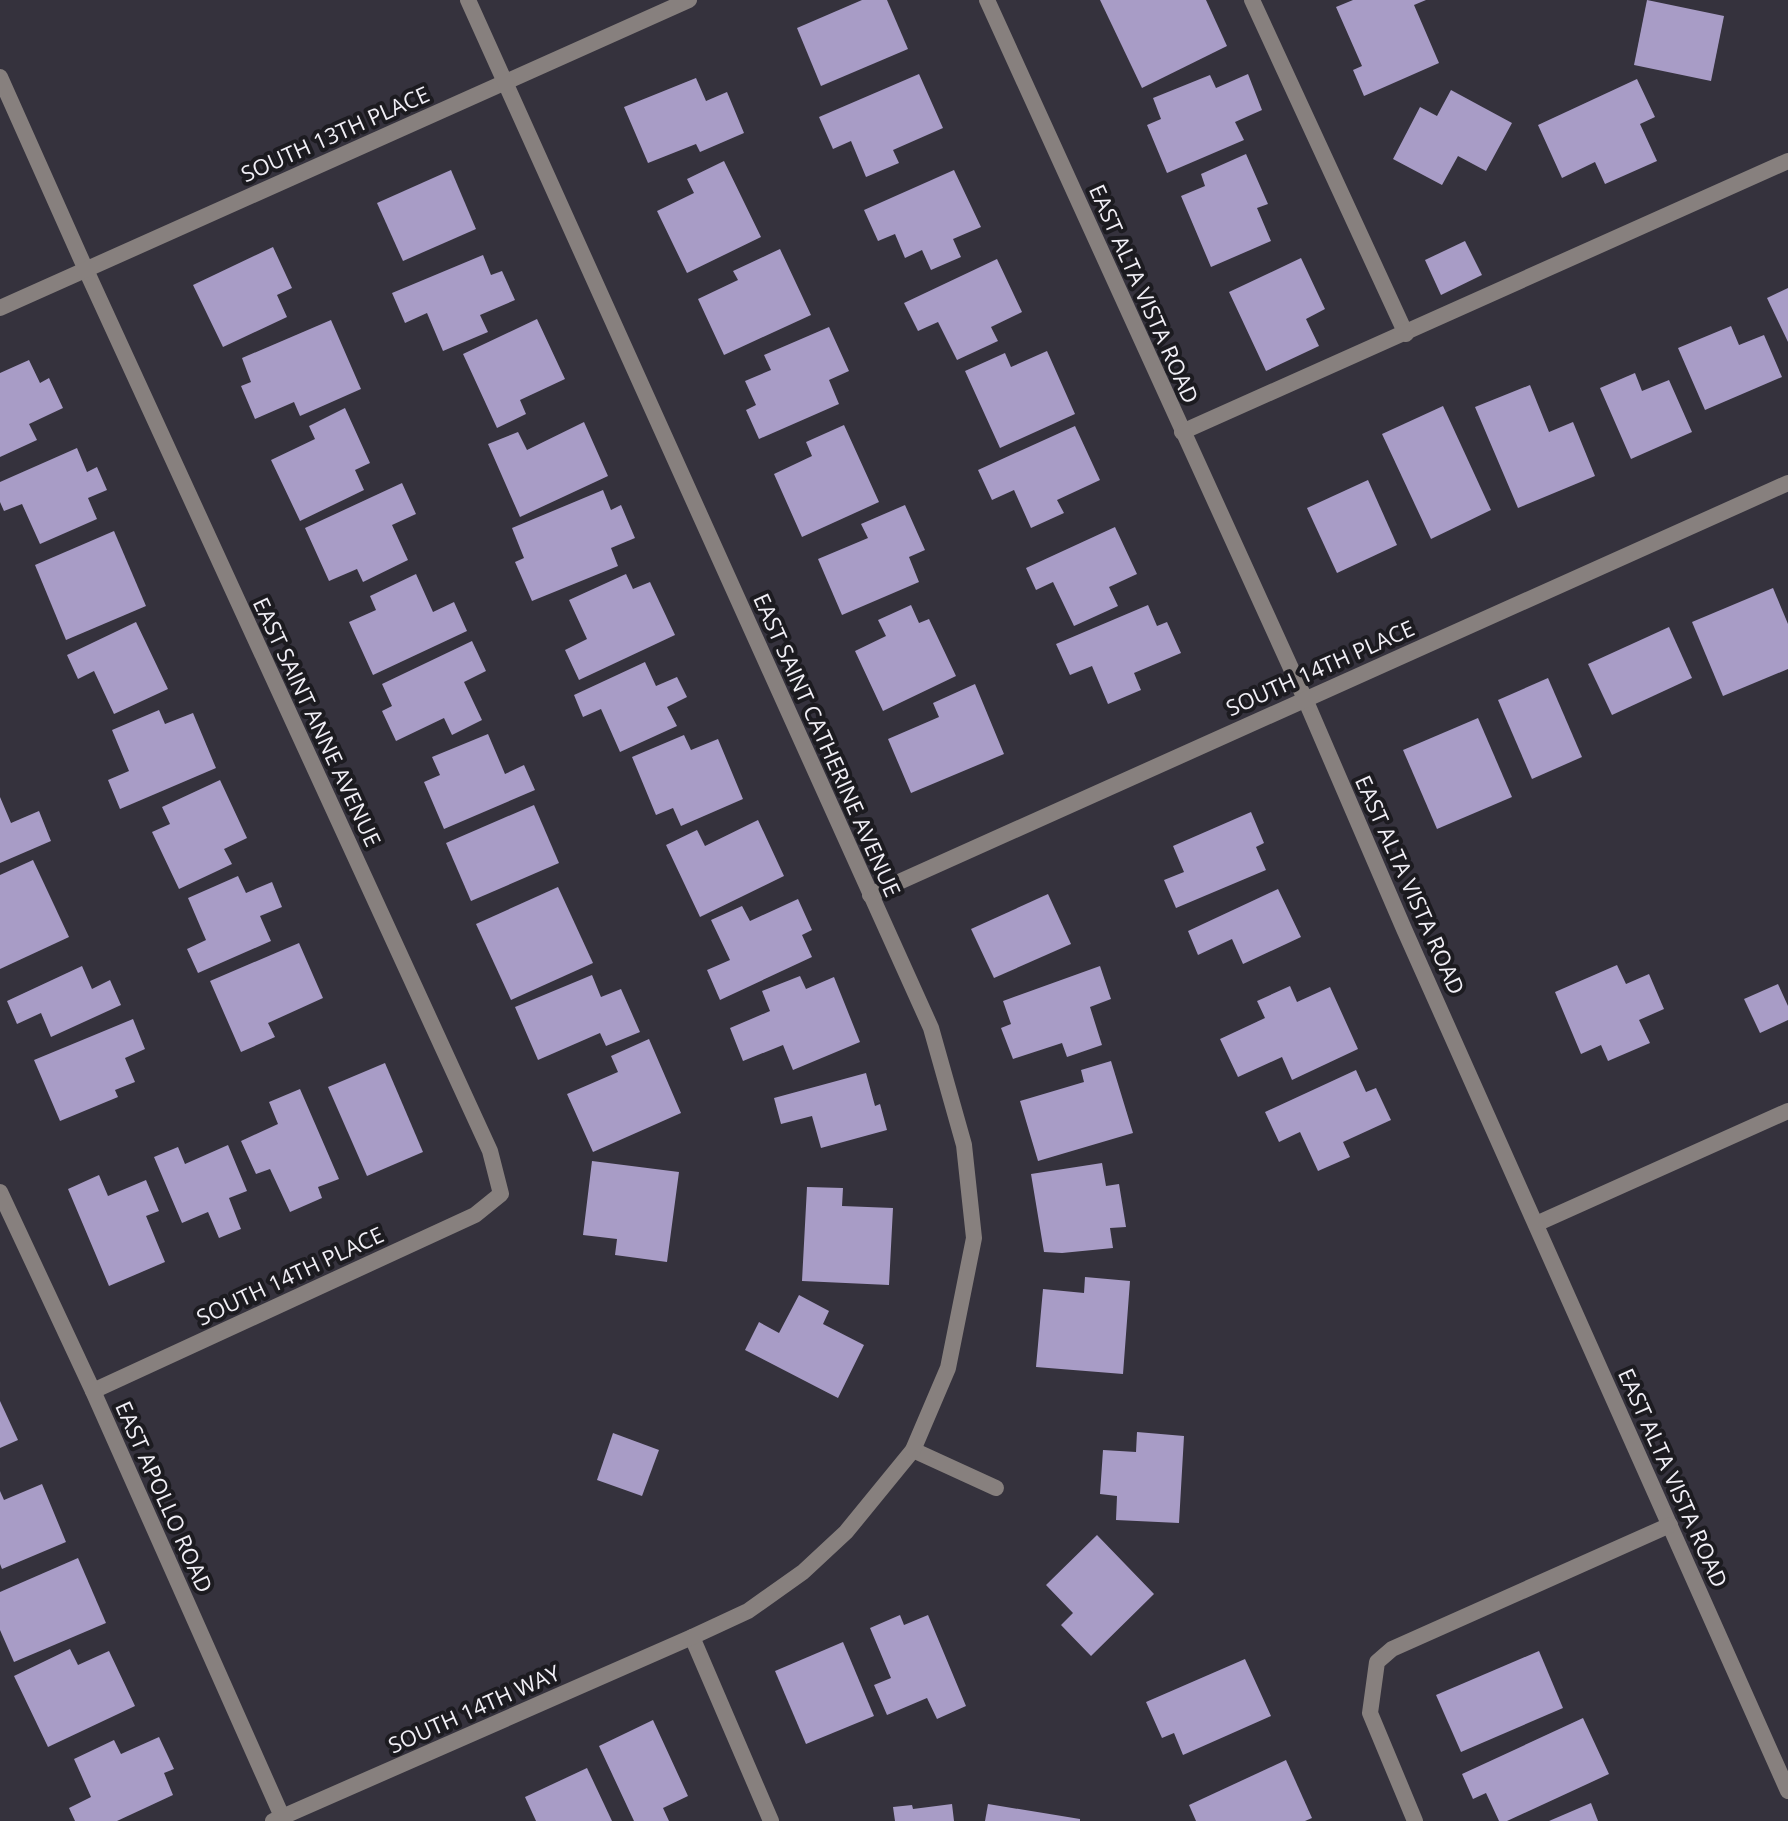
<svg xmlns="http://www.w3.org/2000/svg" width="1788" height="1821" viewBox="0 0 1788 1821" font-family="'Open Sans',sans-serif">
	<style>
		.building { fill: #a89cc6 }
		.lines { fill: none; stroke-linecap: round; stroke-linejoin: round }
		.service { stroke: #87807e; stroke-width: 16 }
		.minor { stroke: #87807e; stroke-width: 16 }
		.labels { text-anchor: middle; stroke-width: 8; stroke-linejoin: round; paint-order: stroke }
		.street-label { font-size: 22px; fill: #f1eff6; stroke: #1c1b20 }
	</style>
	<rect width="100%" height="100%" fill="#35323d"/>
	<g class="building">
		<polygon points="862,0 887,0 908,49 821,86 797,28"/>
		<polygon points="1100,0 1206,0 1227,46 1142,88"/>
		<polygon points="1353,0 1426,0 1414,5 1439,63 1364,96 1353,70 1362,66 1336,7"/>
		<polygon points="1647,0 1724,16 1711,81 1634,65"/>
		<polygon points="919,74 943,128 893,150 899,163 866,177 851,141 833,149 819,117"/>
		<polygon points="1248,74 1262,110 1235,122 1244,140 1167,173 1147,125 1161,119 1153,98 1210,75 1216,88"/>
		<polygon points="696,78 706,101 727,92 744,133 700,152 696,144 648,163 624,107"/>
		<polygon points="1637,79 1655,117 1640,124 1657,161 1605,184 1595,162 1562,178 1538,125"/>
		<polygon points="1451,90 1512,123 1486,171 1458,156 1442,185 1393,159 1420,107 1437,116"/>
		<polygon points="1246,154 1268,204 1257,208 1271,241 1211,267 1181,196 1205,186 1201,174"/>
		<polygon points="724,161 761,237 687,273 657,211 694,193 687,179"/>
		<polygon points="451,170 476,229 403,261 377,203"/>
		<polygon points="954,170 981,227 953,239 961,257 931,270 922,250 905,258 895,234 878,241 864,210"/>
		<polygon points="1465,241 1482,275 1441,295 1425,260"/>
		<polygon points="273,247 292,288 277,295 287,317 223,347 193,285"/>
		<polygon points="780,249 811,315 724,355 698,299 738,280 733,271"/>
		<polygon points="483,255 491,275 502,271 515,300 480,315 488,332 443,351 427,313 405,323 392,293"/>
		<polygon points="1301,258 1325,309 1306,319 1319,346 1266,371 1229,292"/>
		<polygon points="997,259 1022,312 991,327 998,341 957,360 938,322 918,331 904,303"/>
		<polygon points="1788,288 1788,342 1767,298"/>
		<polygon points="537,319 565,379 520,400 526,414 497,428 463,354"/>
		<polygon points="331,320 361,389 300,416 294,402 255,419 241,386 251,382 242,358"/>
		<polygon points="1731,326 1739,345 1764,335 1782,377 1705,410 1678,348"/>
		<polygon points="829,327 849,371 829,380 839,404 759,439 746,410 756,405 745,381 771,370 764,355"/>
		<polygon points="1047,351 1075,414 1000,448 965,371 1005,353 1011,367"/>
		<polygon points="29,360 40,383 49,378 63,408 29,424 37,440 0,457 0,373"/>
		<polygon points="1635,373 1642,391 1669,380 1692,432 1631,459 1600,388"/>
		<polygon points="1530,385 1549,432 1573,422 1595,476 1518,508 1475,407"/>
		<polygon points="1443,406 1491,510 1431,539 1382,434"/>
		<polygon points="345,408 370,463 355,470 364,490 300,521 271,460 315,439 309,426"/>
		<polygon points="584,422 608,476 520,517 488,444 518,432 527,450"/>
		<polygon points="844,425 879,502 802,537 774,474 812,456 806,442"/>
		<polygon points="1075,426 1100,480 1057,500 1064,513 1031,528 1014,490 992,500 978,470"/>
		<polygon points="77,448 87,472 97,467 107,490 88,498 97,519 40,544 22,504 4,511 0,502 0,482"/>
		<polygon points="1368,480 1397,545 1337,573 1307,508"/>
		<polygon points="402,483 416,514 392,525 408,560 363,582 357,569 329,581 305,528"/>
		<polygon points="603,490 611,510 621,505 635,538 611,548 618,566 532,601 515,562 524,558 512,528"/>
		<polygon points="905,505 925,550 909,557 919,582 842,615 818,559 868,538 861,524"/>
		<polygon points="1115,527 1137,574 1109,587 1118,606 1074,626 1053,582 1036,590 1026,568"/>
		<polygon points="114,531 146,606 66,640 35,565"/>
		<polygon points="416,574 433,612 454,602 467,631 373,675 349,622 376,610 370,596"/>
		<polygon points="626,574 633,589 650,582 675,635 579,680 565,650 587,639 569,600"/>
		<polygon points="1773,588 1788,624 1788,669 1723,696 1692,622"/>
		<polygon points="911,605 919,623 929,619 956,676 883,711 855,651 886,636 878,620"/>
		<polygon points="1148,605 1157,626 1167,622 1181,653 1134,673 1141,690 1108,704 1092,666 1070,675 1056,644"/>
		<polygon points="136,622 168,689 114,714 94,671 78,679 67,655"/>
		<polygon points="1669,627 1692,678 1612,715 1588,664"/>
		<polygon points="472,641 486,671 464,682 482,720 452,735 444,718 396,741 382,711 392,706 382,684"/>
		<polygon points="645,662 656,686 677,677 687,697 667,707 677,726 620,752 601,709 583,717 574,695"/>
		<polygon points="1548,678 1582,757 1532,779 1498,700"/>
		<polygon points="975,684 1004,754 911,793 888,739 939,717 933,703"/>
		<polygon points="159,710 165,724 193,713 216,768 120,809 108,780 129,771 112,730"/>
		<polygon points="1478,718 1512,797 1437,829 1403,750"/>
		<polygon points="488,734 505,774 524,765 535,790 444,829 424,782 440,775 432,757"/>
		<polygon points="684,735 691,750 718,739 743,799 681,826 673,808 656,815 632,757"/>
		<polygon points="220,780 247,838 224,849 232,864 179,889 152,832 170,824 162,807"/>
		<polygon points="0,797 11,823 39,811 51,841 0,863"/>
		<polygon points="534,805 559,863 471,901 446,843"/>
		<polygon points="1251,812 1264,843 1256,847 1266,870 1176,908 1164,880 1184,872 1173,846"/>
		<polygon points="758,820 784,876 700,917 666,845 697,830 705,846"/>
		<polygon points="33,860 69,937 0,969 0,875"/>
		<polygon points="238,876 246,893 272,882 282,907 260,916 271,941 198,973 187,949 206,940 188,898"/>
		<polygon points="558,887 593,963 511,1000 476,924"/>
		<polygon points="1278,889 1301,937 1243,964 1232,939 1198,955 1188,931"/>
		<polygon points="1048,894 1071,944 994,978 971,929"/>
		<polygon points="798,899 812,930 802,935 812,957 720,1000 707,970 730,960 711,920 742,906 750,921"/>
		<polygon points="299,943 323,998 268,1023 275,1037 241,1052 210,981"/>
		<polygon points="1617,965 1626,984 1649,974 1664,1009 1639,1020 1650,1043 1608,1061 1601,1045 1581,1054 1555,992"/>
		<polygon points="82,966 92,989 110,980 121,1005 51,1037 41,1013 17,1024 7,1001"/>
		<polygon points="1100,966 1111,999 1090,1007 1102,1045 1067,1057 1062,1043 1013,1059 1001,1028 1011,1024 1003,1001"/>
		<polygon points="592,975 601,997 621,989 640,1032 606,1046 600,1033 538,1060 515,1007"/>
		<polygon points="800,976 806,989 834,977 860,1042 793,1070 783,1045 743,1061 730,1028 770,1011 762,991"/>
		<polygon points="1778,984 1788,1006 1788,1020 1760,1033 1744,999"/>
		<polygon points="1290,986 1297,1002 1330,987 1358,1049 1292,1080 1282,1057 1238,1077 1220,1039 1265,1018 1257,1001"/>
		<polygon points="133,1019 145,1049 125,1058 135,1082 115,1090 118,1097 60,1121 34,1060"/>
		<polygon points="649,1039 681,1113 593,1152 567,1094 618,1072 611,1056"/>
		<polygon points="1111,1061 1133,1133 1038,1161 1020,1101 1084,1082 1081,1070"/>
		<polygon points="385,1063 423,1152 367,1176 328,1087"/>
		<polygon points="1356,1070 1366,1092 1376,1088 1391,1120 1343,1142 1350,1157 1318,1171 1300,1132 1279,1142 1265,1112"/>
		<polygon points="866,1073 875,1106 880,1104 887,1130 821,1148 812,1116 781,1124 774,1098"/>
		<polygon points="300,1089 339,1179 318,1187 322,1198 290,1212 270,1169 256,1174 241,1141 278,1124 269,1102"/>
		<polygon points="228,1145 247,1191 229,1198 241,1229 219,1238 208,1212 182,1223 154,1157 178,1147 185,1164"/>
		<polygon points="592,1161 679,1172 667,1262 615,1255 617,1239 583,1235"/>
		<polygon points="1102,1163 1106,1186 1119,1184 1126,1227 1110,1228 1113,1248 1062,1253 1044,1252 1031,1174"/>
		<polygon points="99,1175 108,1196 146,1180 159,1211 146,1216 165,1262 109,1286 68,1189"/>
		<polygon points="807,1187 843,1188 842,1206 893,1208 889,1285 802,1281"/>
		<polygon points="1085,1277 1130,1281 1123,1374 1036,1367 1043,1289 1084,1293"/>
		<polygon points="799,1295 829,1311 823,1324 864,1345 838,1398 745,1350 759,1322 779,1333"/>
		<polygon points="0,1401 18,1440 0,1448"/>
		<polygon points="1137,1432 1184,1436 1179,1523 1116,1520 1117,1496 1100,1494 1103,1450 1136,1452"/>
		<polygon points="613,1433 659,1450 642,1496 597,1480"/>
		<polygon points="42,1484 66,1542 2,1569 0,1564 0,1491 4,1500"/>
		<polygon points="1097,1535 1154,1594 1091,1656 1061,1625 1073,1613 1046,1585"/>
		<polygon points="78,1558 106,1623 14,1662 0,1630 0,1592"/>
		<polygon points="900,1615 904,1625 928,1615 966,1706 937,1719 927,1698 887,1715 874,1685 891,1678 870,1628"/>
		<polygon points="843,1642 874,1716 806,1744 775,1671"/>
		<polygon points="70,1649 78,1665 109,1651 135,1706 48,1747 14,1676"/>
		<polygon points="1539,1651 1563,1708 1461,1752 1436,1695"/>
		<polygon points="1245,1659 1271,1716 1183,1755 1174,1733 1162,1738 1146,1702"/>
		<polygon points="1583,1718 1609,1774 1507,1821 1499,1821 1486,1793 1473,1799 1462,1774"/>
		<polygon points="653,1720 688,1796 663,1808 669,1821 634,1821 599,1746"/>
		<polygon points="159,1737 174,1769 164,1773 173,1795 117,1821 75,1821 69,1808 91,1797 74,1759 114,1740 121,1754"/>
		<polygon points="1286,1760 1312,1818 1305,1821 1196,1821 1189,1805"/>
		<polygon points="587,1768 612,1821 536,1821 525,1797"/>
		<polygon points="1591,1803 1598,1821 1549,1821"/>
		<polygon points="952,1804 954,1821 895,1821 893,1807 912,1805 913,1809"/>
		<polygon points="988,1804 1080,1819 1080,1821 985,1821"/>
	</g>
	<g class="lines">
		<g class="service">
			<polyline points="1252,0 1406,334"/>
			<polyline points="1182,432 1788,161"/>
			<polyline points="1536,1224 1788,1111"/>
		</g>
		<g class="minor">
			<polyline points="987,0 1305,699 1404,929 1788,1791"/>
			<polyline points="0,77 86,270 490,1151 501,1194 475,1215 93,1391"/>
			<polyline points="0,308 689,0"/>
			<polyline points="870,895 1788,483"/>
			<polyline points="0,1192 93,1391 284,1821"/>
			<polyline points="913,1450 996,1488"/>
			<polyline points="692,1637 771,1821"/>
			<polyline points="273,1821 692,1637 748,1611 803,1572 846,1532 913,1450 948,1368 974,1238 964,1145 931,1028 468,0"/>
			<polyline points="1415,1821 1370,1713 1377,1662 1392,1649 1670,1525"/>
		</g>
	</g>
	<g class="labels">
		<g class="street-label">
			<text transform="translate(335 134) rotate(-24)" y="8">SOUTH 13TH PLACE</text>
			<text transform="translate(1144 294) rotate(66)" y="8">EAST ALTA VISTA ROAD</text>
			<text transform="translate(1320 668) rotate(-24)" y="8">SOUTH 14TH PLACE</text>
			<text transform="translate(317 722) rotate(65)" y="8">EAST SAINT ANNE AVENUE</text>
			<text transform="translate(827 745) rotate(66)" y="8">EAST SAINT CATHERINE AVENUE</text>
			<text transform="translate(1410 885) rotate(66)" y="8">EAST ALTA VISTA ROAD</text>
			<text transform="translate(290 1276) rotate(-25)" y="8">SOUTH 14TH PLACE</text>
			<text transform="translate(1673 1478) rotate(66)" y="8">EAST ALTA VISTA ROAD</text>
			<text transform="translate(164 1497) rotate(66)" y="8">EAST APOLLO ROAD</text>
			<text transform="translate(474 1709) rotate(-24)" y="8">SOUTH 14TH WAY</text>
		</g>
	</g>
</svg>
